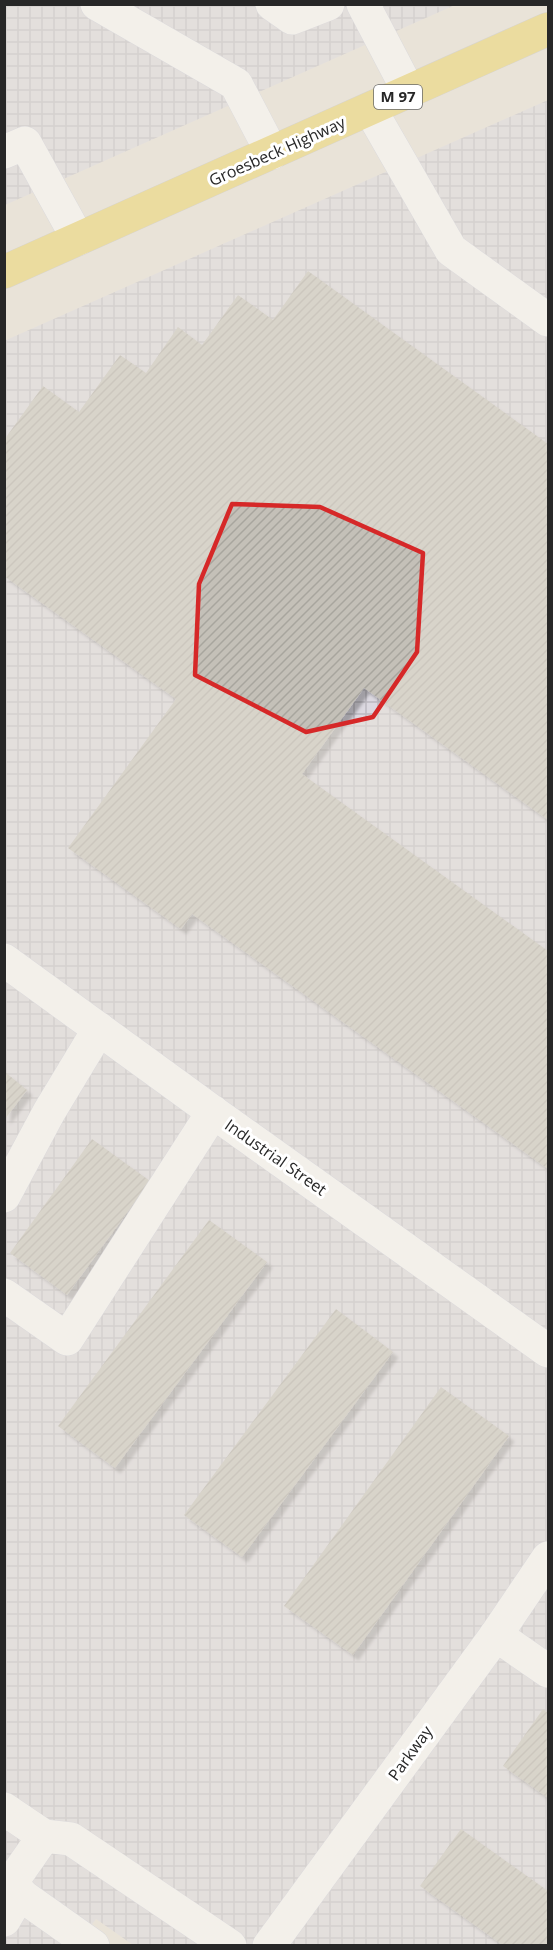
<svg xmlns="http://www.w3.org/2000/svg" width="553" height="1950" viewBox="0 0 553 1950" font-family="'Open Sans',sans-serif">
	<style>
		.industrial { fill: url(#industrial-grid) }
		.building { fill: url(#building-hatch); filter: url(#shadow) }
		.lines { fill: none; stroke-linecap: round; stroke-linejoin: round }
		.minor-casing { stroke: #cdd0e0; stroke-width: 34 }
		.major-casing { stroke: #c3c3c3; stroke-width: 34 }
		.minor { stroke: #fff; stroke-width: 33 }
		.major { stroke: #edd25a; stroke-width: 33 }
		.marked { fill: none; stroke: #d62828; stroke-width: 4.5; stroke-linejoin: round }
		.labels { text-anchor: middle; stroke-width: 6; stroke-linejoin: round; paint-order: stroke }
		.shield { fill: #fff; stroke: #686868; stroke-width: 1.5 }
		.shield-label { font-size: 15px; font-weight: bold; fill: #272727 }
		.street-label { font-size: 16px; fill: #272727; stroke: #fff }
	</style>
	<defs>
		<pattern id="industrial-grid" width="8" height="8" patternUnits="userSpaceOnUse" patternTransform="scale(1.5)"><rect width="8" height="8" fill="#dcd9e1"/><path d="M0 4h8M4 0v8" fill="none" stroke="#bdbac1"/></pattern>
		<pattern id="building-hatch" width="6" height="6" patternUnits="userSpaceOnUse" patternTransform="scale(1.5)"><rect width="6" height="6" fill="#c4c0b8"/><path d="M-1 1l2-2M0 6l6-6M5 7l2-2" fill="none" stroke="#a8a59e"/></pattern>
		<filter id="shadow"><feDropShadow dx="5.5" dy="5.5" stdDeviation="1.5" flood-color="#0004"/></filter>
	</defs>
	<rect width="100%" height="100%" fill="#e9e3d8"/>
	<g class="industrial">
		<polygon points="5,5 455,5 5,205"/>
		<polygon points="548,100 548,1945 133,1945 96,1919 76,1945 5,1945 4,341"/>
	</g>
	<g class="building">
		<polygon points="308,271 548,444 548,820 364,688 302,774 548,951 548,1169 192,914 181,929 68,848 176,699 4,576 4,440 43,386 79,412 120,355 146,373 178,327 202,345 238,295 273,320"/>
		<polygon points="5,1072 27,1090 5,1119"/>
		<polygon points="92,1139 150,1181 67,1295 10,1253"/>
		<polygon points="209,1220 267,1262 115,1468 58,1426"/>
		<polygon points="336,1309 393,1352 242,1557 184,1515"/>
		<polygon points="441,1387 509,1436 353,1655 284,1606"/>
		<polygon points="543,1709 548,1713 548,1798 503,1766"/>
		<polygon points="461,1829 548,1891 548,1946 504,1946 420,1886"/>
	</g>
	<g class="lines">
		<defs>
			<g id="minor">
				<polyline points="97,4 236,84 272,153"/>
				<polyline points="272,4 292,18 328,4"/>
				<polyline points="363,4 409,92"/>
				<polyline points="370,109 451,250 548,320"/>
				<polyline points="4,152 25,143 78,239"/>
				<polyline points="4,960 213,1112 548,1351"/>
				<polyline points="4,1196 49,1112 99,1029"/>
				<polyline points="4,1295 67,1339 213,1112"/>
				<polyline points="496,1635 548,1671"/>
				<polyline points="4,1809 44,1836 9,1886"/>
				<polyline points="44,1836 71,1839 230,1946"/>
				<polyline points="4,1883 93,1946"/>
				<polyline points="4,1920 20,1893"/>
				<polyline points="269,1946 496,1635 548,1558"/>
			</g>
			<polyline id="major" points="4,272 548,29"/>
		</defs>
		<use href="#minor" class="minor-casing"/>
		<use href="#major" class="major-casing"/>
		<use href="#minor" class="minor"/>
		<use href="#major" class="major"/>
	</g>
	<path d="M0 0H553V1950H0ZM232,504L320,507L423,553L417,652L373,717L306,732L195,675L199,584Z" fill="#e9e3d8" fill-opacity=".55" fill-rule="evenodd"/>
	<path class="marked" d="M232,504L320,507L423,553L417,652L373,717L306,732L195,675L199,584Z"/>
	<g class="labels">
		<rect class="shield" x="374" y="85" width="48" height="24" rx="4.5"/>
		<g class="shield-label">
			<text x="398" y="102">M 97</text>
		</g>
		<g class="street-label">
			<text transform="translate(277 151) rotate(-24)" y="6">Groesbeck Highway</text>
			<text transform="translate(276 1157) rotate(35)" y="6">Industrial Street</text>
			<text transform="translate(410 1753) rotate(-54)" y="6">Parkway</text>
		</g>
	</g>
	<rect width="553" height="1950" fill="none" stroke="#272727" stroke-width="12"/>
</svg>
